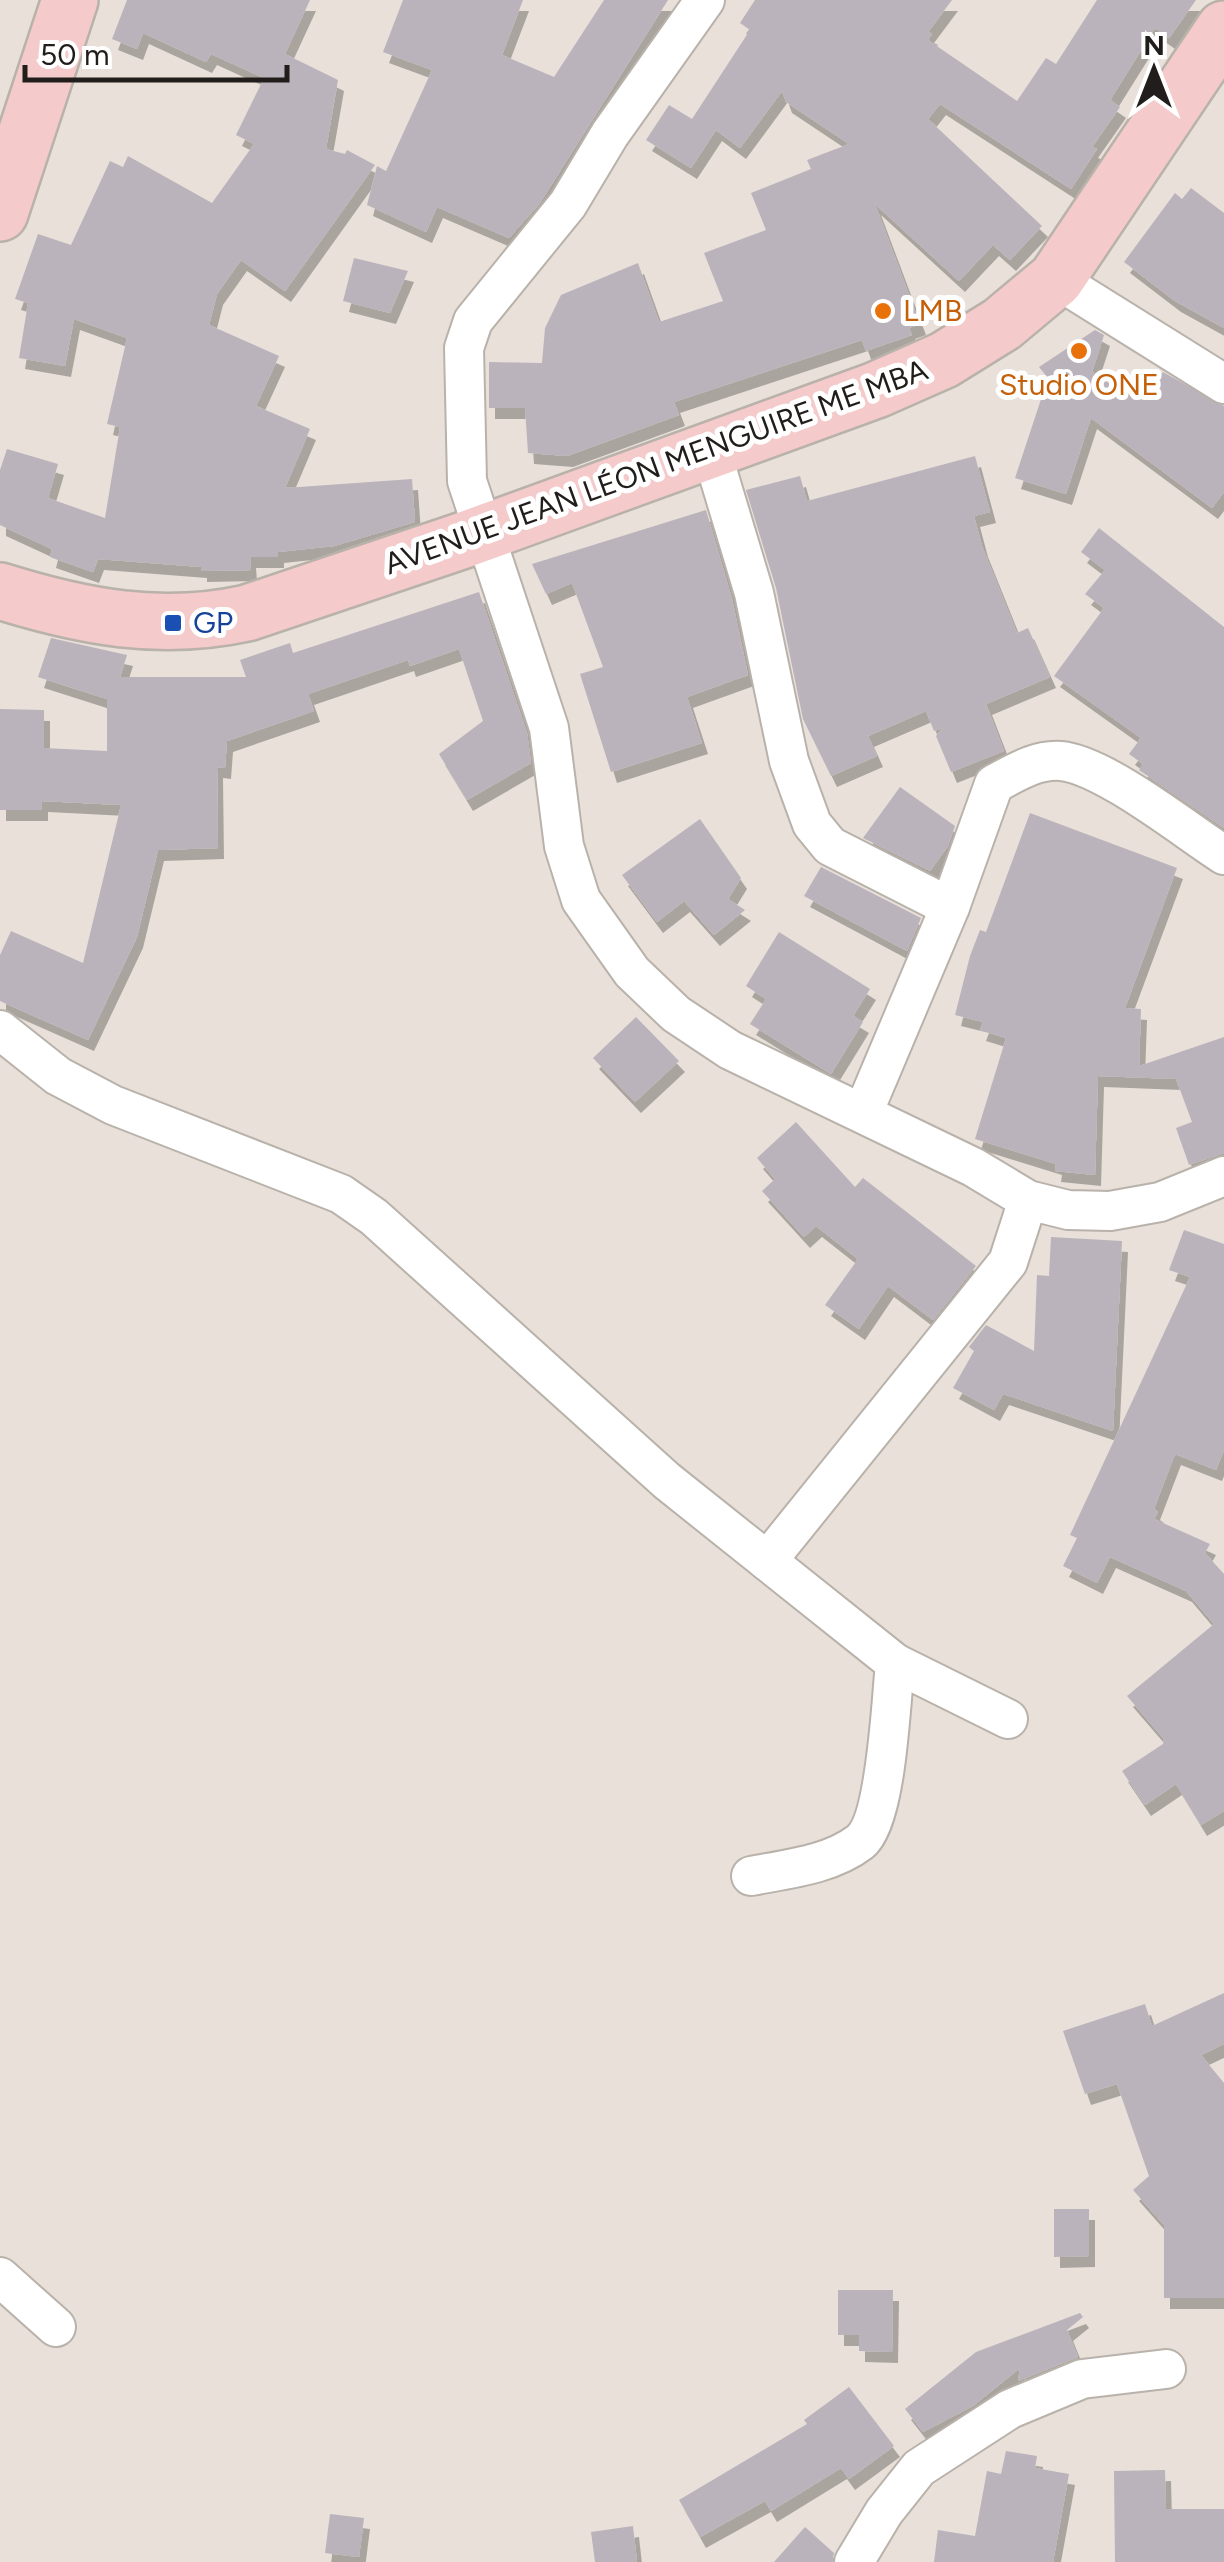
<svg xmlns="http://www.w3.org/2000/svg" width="1224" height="2562" viewBox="0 0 1224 2562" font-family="Figtree,sans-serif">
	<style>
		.building { fill: #bab3bb; filter: url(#shadow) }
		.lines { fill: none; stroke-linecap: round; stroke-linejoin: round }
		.street-casing { stroke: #b9b2ab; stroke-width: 42 }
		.secondary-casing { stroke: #b9b2ab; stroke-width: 60 }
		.street { stroke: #fff; stroke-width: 38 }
		.secondary { stroke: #f5caca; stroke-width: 55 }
		.food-dot { fill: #e8710a; stroke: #fff; stroke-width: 4 }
		.transit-dot { fill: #1a4fb4; stroke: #fff; stroke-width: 4 }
		.labels { text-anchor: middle; stroke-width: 10; stroke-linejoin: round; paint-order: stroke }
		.food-label { font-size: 30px; fill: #c56008; stroke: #fff; text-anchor: start }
		.street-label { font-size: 30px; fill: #201d1b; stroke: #fff }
		.transit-label { font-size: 30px; fill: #164399; stroke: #fff; text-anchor: start }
	</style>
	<defs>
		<filter id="shadow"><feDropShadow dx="6" dy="11" stdDeviation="0" flood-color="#0004"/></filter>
	</defs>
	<rect width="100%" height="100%" fill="#e8e0d9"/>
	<g class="building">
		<polygon points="127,0 310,0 285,54 338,80 326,149 345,154 347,150 375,165 285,291 241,260 217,294 209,325 279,356 256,406 310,429 285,488 412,479 415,522 334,546 278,552 278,557 250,557 251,570 201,571 201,567 98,559 93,572 50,557 52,549 0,525 0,470 7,449 58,464 48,498 105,518 120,427 107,424 127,338 74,319 65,366 19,358 28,303 15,299 38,234 71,245 110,161 123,167 128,156 212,203 254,144 236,135 264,78 211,54 206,62 143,33 137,49 112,39"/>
		<polygon points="403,0 523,0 502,55 554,77 604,0 668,0 540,203 509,238 437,207 426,232 367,205 377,166 386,171 432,70 383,52"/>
		<polygon points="755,0 952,0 928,32 932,34 928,40 1017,101 1046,58 1056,64 1097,0 1196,0 1169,38 1155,28 1110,100 1120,107 1092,147 1097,149 1071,189 940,104 928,119 1042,226 1010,260 993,245 959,281 875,204 920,324 909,328 912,335 866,351 862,340 674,402 679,415 567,456 528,453 525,408 489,408 489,362 542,363 545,328 561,295 638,263 659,322 723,301 704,253 766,230 751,193 811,169 807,160 849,144 786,102 782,91 740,148 716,130 691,168 646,140 669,105 692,119 750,30 740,23"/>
		<polygon points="1191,188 1224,213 1224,328 1175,301 1124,262 1175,193 1182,199"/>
		<polygon points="354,258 408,271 390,313 343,301"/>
		<polygon points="1095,330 1104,335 1092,372 1144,398 1163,372 1224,406 1224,492 1212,508 1091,418 1066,494 1015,478 1048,378 1039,367"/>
		<polygon points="975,456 990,512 974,516 982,546 1017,633 1028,628 1050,677 986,704 1004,751 951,772 936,736 943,728 934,731 926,711 868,736 877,756 831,776 803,719 776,588 746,490 800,476 807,501"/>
		<polygon points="706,510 732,599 748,675 687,697 702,743 611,772 580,674 603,667 572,583 546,594 532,564"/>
		<polygon points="1099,528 1224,627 1224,828 1139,770 1143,764 1129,754 1141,738 1054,676 1104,608 1085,594 1105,570 1081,552"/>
		<polygon points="479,592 527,733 531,763 467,800 439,754 483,721 459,649 410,666 408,660 308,694 314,711 227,741 225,768 217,767 218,848 158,850 137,937 88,1040 0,1001 0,955 11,931 83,963 121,805 42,801 42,810 0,810 0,709 44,710 44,748 107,751 107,699 38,677 51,638 127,655 120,677 246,677 240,660 290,643 293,653"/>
		<polygon points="900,787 955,826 948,846 930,871 863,838"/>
		<polygon points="1030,813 1177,868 1125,1008 1141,1009 1139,1066 1224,1037 1224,1153 1189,1165 1176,1128 1192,1122 1176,1079 1098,1076 1095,1175 1055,1171 1056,1164 975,1139 1006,1038 980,1030 983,1022 955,1015 970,956 980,930 986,932"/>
		<polygon points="700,819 741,878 728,899 745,910 714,935 684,901 657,922 622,875"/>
		<polygon points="821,867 921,918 907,951 804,896"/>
		<polygon points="779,932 870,989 853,1016 863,1022 831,1074 750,1024 766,999 746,986"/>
		<polygon points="636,1017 679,1061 635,1102 593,1058"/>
		<polygon points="796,1122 855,1187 863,1178 976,1266 933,1320 888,1286 859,1329 825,1305 858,1259 816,1226 804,1237 762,1191 775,1179 757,1158"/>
		<polygon points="1184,1230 1224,1244 1224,1450 1216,1470 1175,1454 1154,1509 1158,1512 1154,1519 1210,1544 1205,1553 1224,1574 1224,1811 1201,1825 1176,1784 1145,1805 1122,1771 1163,1744 1164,1739 1127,1696 1214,1624 1186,1591 1110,1557 1097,1583 1063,1566 1077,1538 1070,1535 1190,1277 1169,1270"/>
		<polygon points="1051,1237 1122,1241 1113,1431 1003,1394 994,1410 953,1388 974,1351 969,1347 986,1325 1034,1351 1037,1275 1049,1276"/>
		<polygon points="1224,1993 1224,2044 1201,2055 1224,2083 1224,2298 1164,2298 1164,2225 1133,2190 1149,2176 1117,2084 1085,2094 1063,2031 1145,2004 1152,2026"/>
		<polygon points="1054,2209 1089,2209 1089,2256 1054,2257"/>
		<polygon points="838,2290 893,2290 892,2352 859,2351 859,2335 838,2335"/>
		<polygon points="1080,2313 1083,2317 1067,2330 1078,2357 1018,2381 1020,2368 973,2406 923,2432 905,2409 976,2352"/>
		<polygon points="849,2387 894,2446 849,2479 841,2468 771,2511 765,2501 700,2537 679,2500 807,2424 804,2420"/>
		<polygon points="1006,2451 1037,2456 1035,2468 1069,2474 1053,2562 934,2562 938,2530 975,2536 987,2471 1001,2474"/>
		<polygon points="1165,2470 1166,2509 1224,2509 1224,2562 1115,2562 1114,2471"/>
		<polygon points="330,2514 364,2518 359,2557 325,2553"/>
		<polygon points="633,2526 637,2562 595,2562 591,2532"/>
		<polygon points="805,2527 834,2553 832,2562 774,2562"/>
	</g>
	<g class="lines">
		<defs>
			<g id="street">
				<polyline points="705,0 610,134 568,204 473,321 464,348 467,481 549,728 564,846 581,900 632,972 676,1014 730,1050 973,1167 1028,1200 1068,1210 1110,1211 1160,1202 1224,1176"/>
				<polyline points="1056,279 1224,384"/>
				<polyline points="711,450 754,593 789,761 812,824 830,846 950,907"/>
				<polyline points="0,1030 58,1076 113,1105 341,1194 374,1217 667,1481 895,1663 1008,1719"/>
				<path d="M863,1113L950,907L994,784C1015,773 1036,759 1061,761C1104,765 1185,830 1224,855"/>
				<polyline points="767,1561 1008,1262 1028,1200"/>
				<path d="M751,1876C787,1869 830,1865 860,1842C887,1820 891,1700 895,1663"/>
				<polyline points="0,2277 56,2327"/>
				<polyline points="854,2562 884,2512 919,2468 1010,2409 1082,2379 1166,2369"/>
			</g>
			<g id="secondary">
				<polyline points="0,213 70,0"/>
				<path d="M0,591C83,617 161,632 247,613L461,541L876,390L944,360L1002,324L1056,279L1224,29"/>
			</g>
		</defs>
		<use href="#street" class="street-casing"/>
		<use href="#secondary" class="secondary-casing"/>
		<use href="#street" class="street"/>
		<use href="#secondary" class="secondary"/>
	</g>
	<g class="food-dot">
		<circle cx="883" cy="311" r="10"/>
		<circle cx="1079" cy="351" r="10"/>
	</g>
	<rect class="transit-dot" x="163" y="613" width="20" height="20" rx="5"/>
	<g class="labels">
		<g class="food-label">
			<text x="903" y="321">LMB</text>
			<text x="1079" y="395" text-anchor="middle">Studio ONE</text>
		</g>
		<g class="street-label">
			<text transform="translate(656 467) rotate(-20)" y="10">AVENUE JEAN LÉON MENGUIRE ME MBA</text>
		</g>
		<g class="transit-label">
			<text x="193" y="633">GP</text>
		</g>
	</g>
	<g transform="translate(1154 70)" stroke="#ffffff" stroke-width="8" paint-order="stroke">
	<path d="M0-8L18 38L0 25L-18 38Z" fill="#201d1b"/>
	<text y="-15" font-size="28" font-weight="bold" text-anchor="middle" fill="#201d1b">N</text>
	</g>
	<path d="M25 65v15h262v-15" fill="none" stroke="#201d1b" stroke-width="5"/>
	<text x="40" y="65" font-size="30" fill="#201d1b" stroke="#ffffff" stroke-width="8" paint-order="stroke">50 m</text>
</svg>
